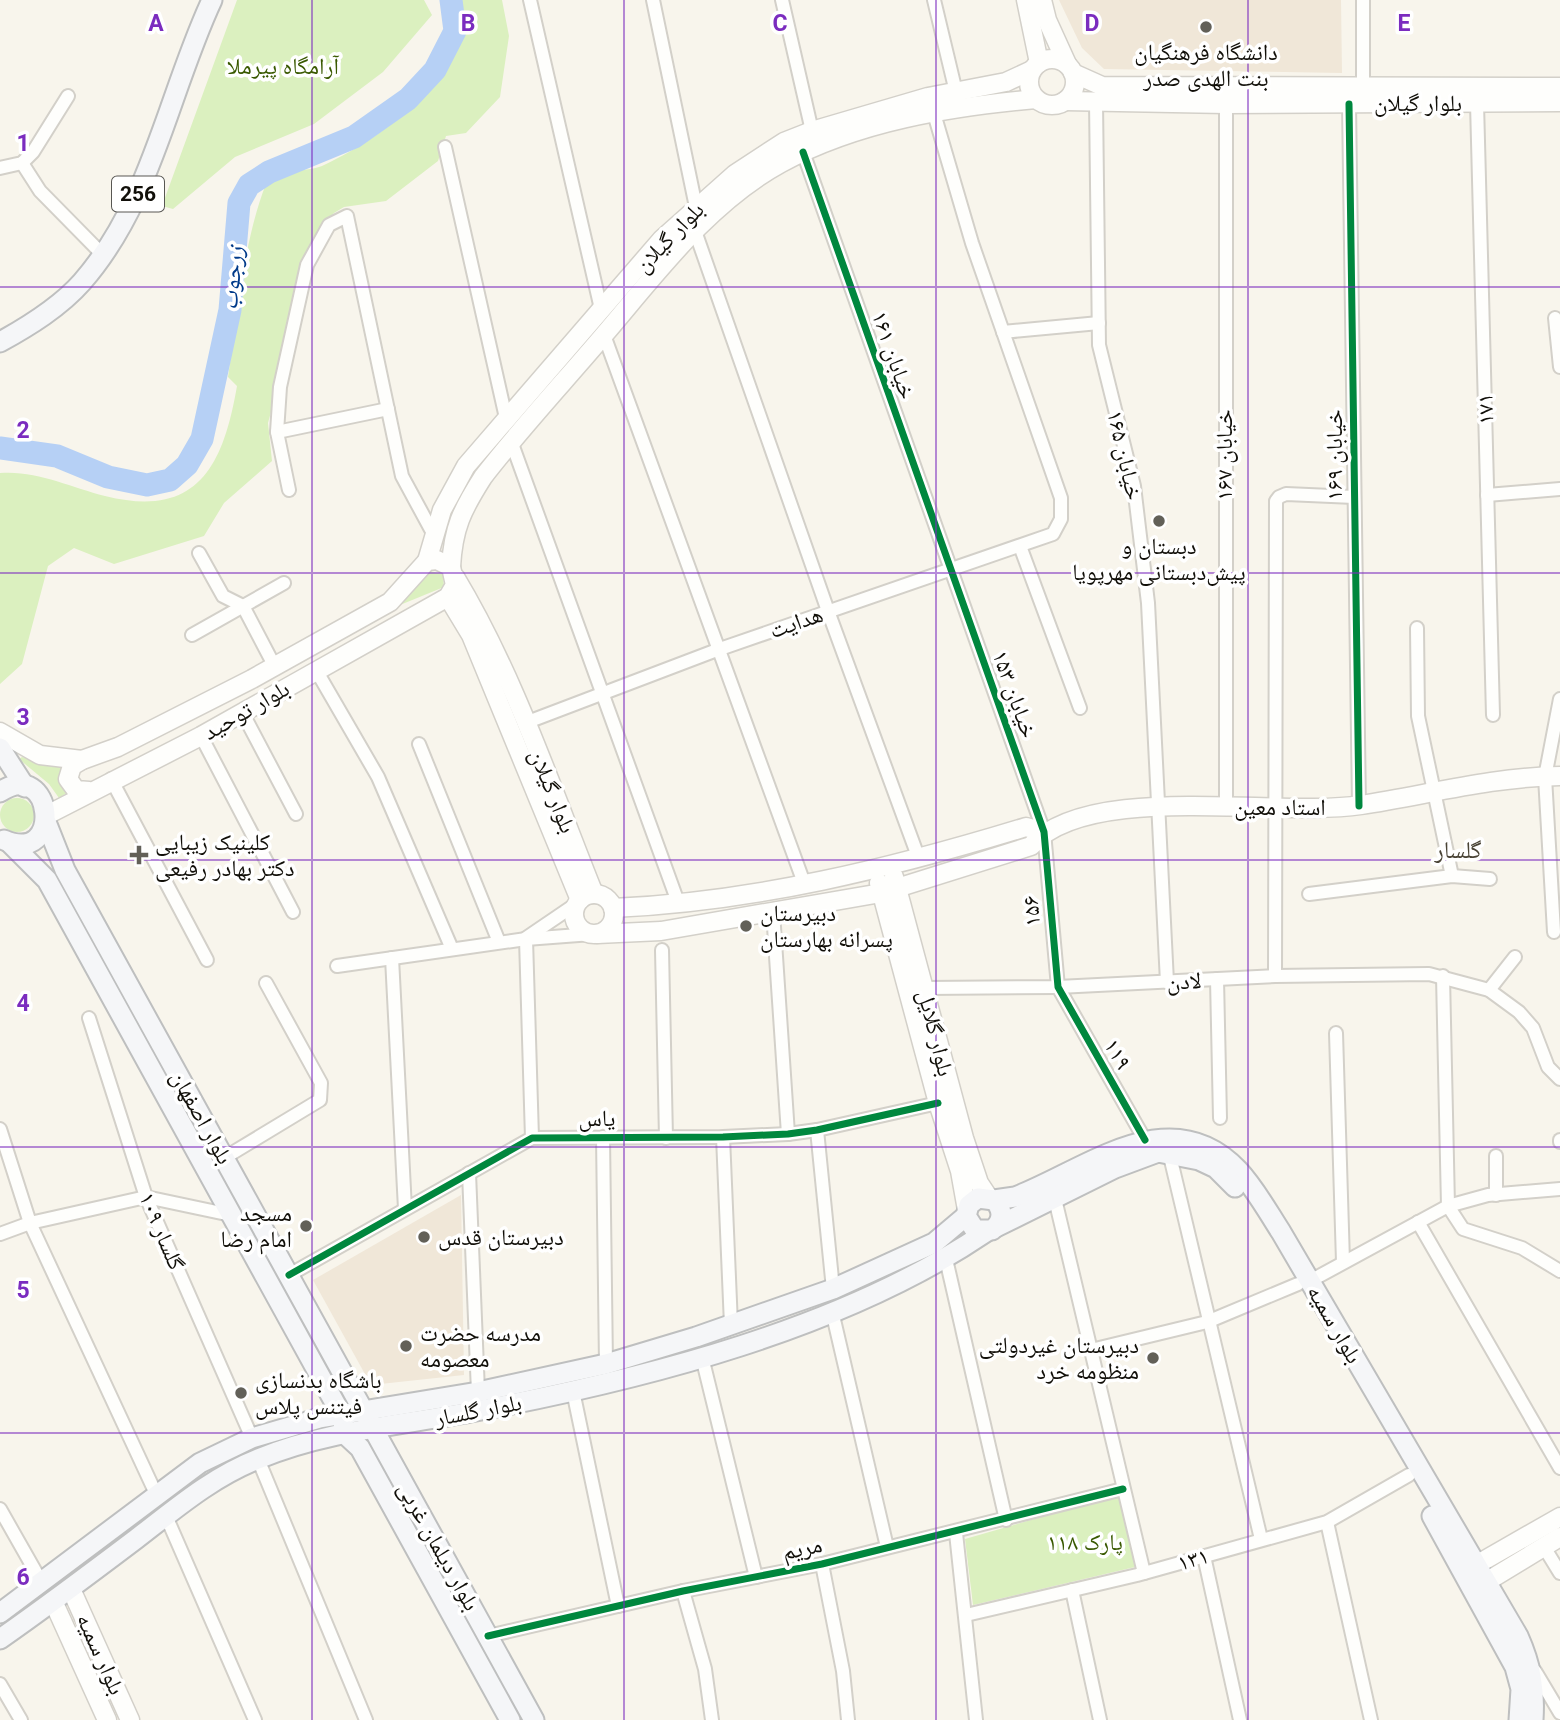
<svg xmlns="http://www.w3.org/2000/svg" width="1560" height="1720" viewBox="0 0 1560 1720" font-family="Roboto,'Noto Naskh Arabic',sans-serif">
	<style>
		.education { fill: #f0e7d8 }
		.green { fill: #dbf0bf }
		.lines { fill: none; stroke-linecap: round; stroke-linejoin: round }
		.river { stroke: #b6d0f5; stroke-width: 23 }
		.street-casing { stroke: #d3d0c9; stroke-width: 16 }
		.secondary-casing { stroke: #d3d0c9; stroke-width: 21 }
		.primary-casing { stroke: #bebfbf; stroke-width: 23 }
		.street { stroke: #fefefc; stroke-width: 12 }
		.secondary { stroke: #fefefc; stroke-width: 18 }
		.primary { stroke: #f5f6f8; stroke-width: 19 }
		.cycleway-casing { stroke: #fff; stroke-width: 11 }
		.cycleway { stroke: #00873e; stroke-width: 7 }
		.grid { fill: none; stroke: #7b2cbf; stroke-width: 2; stroke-opacity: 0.55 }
		.poi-dot { fill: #626058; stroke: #fff; stroke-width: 2.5 }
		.labels { text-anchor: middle; stroke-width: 7; stroke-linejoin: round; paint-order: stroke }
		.shield { fill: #fff; stroke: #585753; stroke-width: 2 }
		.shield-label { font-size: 21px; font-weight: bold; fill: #110f09 }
		.poi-label { font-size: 23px; fill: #110f09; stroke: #fff; text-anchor: start }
		.park-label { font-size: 23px; fill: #395900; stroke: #fff }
		.street-label { font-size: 23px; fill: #110f09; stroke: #fff }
		.water-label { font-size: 24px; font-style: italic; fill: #003a89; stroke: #fff }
		.neighbourhood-label { font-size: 24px; fill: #4a4436; stroke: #fff }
		.grid-label { font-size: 23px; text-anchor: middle; font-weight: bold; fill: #7b2cbf; stroke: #fff; stroke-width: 7; stroke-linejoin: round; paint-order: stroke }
	</style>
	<rect width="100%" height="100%" fill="#f8f5ec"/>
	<g class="education">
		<polygon points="1059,0 1341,0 1342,73 1104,69 1082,48"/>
		<polygon points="461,1195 464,1375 371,1385 313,1280"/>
	</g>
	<g class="green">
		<polygon points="237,0 424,0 432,15 383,72 314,124 235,157 173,209 162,206"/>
		<path d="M456,0H502L509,36L500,97L466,133L446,136L438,161L386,201L344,207L334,213L321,228L268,423L272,461L224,503L204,536L114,564L74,548L48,566L22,664L0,684V473C36,470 70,487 105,496C197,519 223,467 237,386L228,377C237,317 244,239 266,184C274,180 282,175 291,173C301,169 312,170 322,166C378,140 478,73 456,0Z"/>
		<polygon points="430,571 443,574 444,587 400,605"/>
		<polygon points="22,757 61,767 68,792 59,798 49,784 19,759"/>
		<circle cx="17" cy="815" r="17"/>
		<polygon points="1118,1495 1135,1567 973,1605 965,1539"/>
	</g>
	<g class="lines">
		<polyline class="river" points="0,448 57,456 108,477 147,485 170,480 187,465 202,439 230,310 239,203 249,185 269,172 354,137 408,99 435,70 455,31 451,0"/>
		<defs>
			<g id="street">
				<polyline points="530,0 601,309"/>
				<polyline points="653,0 696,207"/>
				<polyline points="782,0 812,131"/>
				<polyline points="934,0 956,92"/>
				<polyline points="1363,87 1363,0"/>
				<polyline points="1096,102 1099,345 1134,486 1148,603 1167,982"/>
				<polyline points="1477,103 1493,715"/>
				<polyline points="1226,104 1226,806"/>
				<polyline points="1349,104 1359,806"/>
				<polyline points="445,147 506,418"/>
				<polyline points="803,152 1044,832 1058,987 1145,1140"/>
				<polyline points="22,163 40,191 103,255"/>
				<polyline points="0,168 22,163 33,152 68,96"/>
				<polyline points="695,231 828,611 919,859"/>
				<polyline points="1555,318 1560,367"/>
				<polyline points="1003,332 1099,323"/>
				<polyline points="604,335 804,883"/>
				<polyline points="277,432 388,409"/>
				<polyline points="511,441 679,905"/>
				<polyline points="289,490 277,432 280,387 307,265 329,225 347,216 402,476 435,537"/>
				<polyline points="1487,495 1560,489"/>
				<polyline points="1020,546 1080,708"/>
				<polyline points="199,553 223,596 243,606 275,667"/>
				<polyline points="1417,628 1418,716 1452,876"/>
				<polyline points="192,635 284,583"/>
				<polyline points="316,670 378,777 452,949"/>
				<polyline points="242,712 296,814"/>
				<polyline points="525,723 717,650 1053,534 1061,519 1061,498 972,243 933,110"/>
				<polyline points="201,736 293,912"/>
				<polyline points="419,744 499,942"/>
				<polyline points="111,779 207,960"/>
				<polyline points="1309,894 1452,876 1490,879"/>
				<polyline points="773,912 788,1134"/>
				<polyline points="1554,932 1545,777 1560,699"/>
				<polyline points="526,938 576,904"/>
				<polyline points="526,939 532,1138"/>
				<polyline points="662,950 666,1138"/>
				<polyline points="392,958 405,1209"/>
				<polyline points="337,966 526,939 592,934"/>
				<polyline points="1275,976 1276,501 1279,497 1286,494 1354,497"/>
				<polyline points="1443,976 1448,1206 1463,1229 1522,1248 1560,1271"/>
				<polyline points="1217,979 1220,1118"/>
				<polyline points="925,988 1058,987 1275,976 1429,974 1489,990 1519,1012 1533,1028 1548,1067 1560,1079"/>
				<polyline points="1489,990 1515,957"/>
				<polyline points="89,1018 146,1197 252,1438"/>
				<polyline points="1336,1033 1343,1262"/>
				<polyline points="0,1129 30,1223 157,1496"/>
				<polyline points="817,1130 833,1289"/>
				<polyline points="603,1137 606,1364"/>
				<polyline points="723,1137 731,1325"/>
				<polyline points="1560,1140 1560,1142"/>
				<polyline points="1169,1152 1261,1539"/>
				<polyline points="1496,1156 1496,1195"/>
				<polyline points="224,1158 320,1100 321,1083 266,983"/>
				<polyline points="469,1173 478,1392"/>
				<polyline points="1055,1199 1144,1573"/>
				<polyline points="1418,1222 1560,1468"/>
				<polyline points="0,1234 30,1223 146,1197 231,1215"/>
				<polyline points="946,1259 1006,1520"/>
				<polyline points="289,1275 532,1138 723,1137 788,1134 817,1130 938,1103"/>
				<polyline points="1310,1281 1448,1206 1488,1195 1560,1189"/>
				<polyline points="832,1311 887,1547"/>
				<polyline points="1091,1350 1207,1322 1298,1284"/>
				<polyline points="702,1357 756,1577"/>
				<polyline points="573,1391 618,1606"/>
				<polyline points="258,1459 366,1720"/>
				<polyline points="0,1509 42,1583"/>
				<polyline points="166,1516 255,1720"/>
				<polyline points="1327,1522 1371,1720"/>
				<polyline points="956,1533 976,1720"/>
				<polyline points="1544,1547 1560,1573"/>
				<polyline points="1204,1556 1240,1720"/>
				<polyline points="822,1564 843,1671 848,1720"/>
				<polyline points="1072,1590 1100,1720"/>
				<polyline points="683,1591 705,1669 712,1720"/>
				<polyline points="966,1615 1137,1575 1327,1522 1409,1475"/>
				<polyline points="488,1636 683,1591 822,1564 1123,1489"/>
				<polyline points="1535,1671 1560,1713"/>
				<polyline points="0,1684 21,1720"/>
			</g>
			<g id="secondary">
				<polyline points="1026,0 1039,63"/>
				<polyline points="1042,0 1047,20 1067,64"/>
				<circle cx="1052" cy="82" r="23"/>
				<polyline points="1073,73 1102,86 1560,87"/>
				<polyline points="1065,101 1226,104 1560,102"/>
				<polyline points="427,561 442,510 466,466 662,239 735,174 784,142 812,131 928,97 1006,82 1032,70"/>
				<path d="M451,567C453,528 462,510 483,477C521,428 563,383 603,336C656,274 708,203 781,163C859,121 949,107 1036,99"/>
				<path d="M455,577C514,675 551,787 594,894"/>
				<polyline points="448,597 471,635 580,900"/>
				<polyline points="0,732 40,755 82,760"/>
				<polyline points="47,815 201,736 448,597 455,585 451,567 437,560 427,561 390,602 252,679 118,747 82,760 72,766 68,779 76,790 89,791"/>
				<polyline points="894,877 964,1138 979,1183 989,1198"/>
				<polyline points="879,883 938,1103 960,1171 967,1210"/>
				<circle cx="594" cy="914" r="20"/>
				<path d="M613,908C754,902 892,868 1026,827L1044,832"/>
				<path d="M597,934L661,931L881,893L1031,846C1088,781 1278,818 1361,805C1427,795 1492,777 1560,776"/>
				<polyline points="1476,1565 1560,1517"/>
				<polyline points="1486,1582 1560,1537"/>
				<polyline points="71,1589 130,1720"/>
				<polyline points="53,1601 107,1720"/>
			</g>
			<g id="primary">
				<path d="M0,342C29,326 60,307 82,282C152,202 168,94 212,0"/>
				<polyline points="0,748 25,787"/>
				<path d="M0,792C53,756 65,866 4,840"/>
				<polyline points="46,822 65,870 534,1720"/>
				<polyline points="10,843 47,880 341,1414 346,1435 360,1448 510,1720"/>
				<path d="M994,1200C1004,1210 1003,1222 992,1230H975L966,1216L969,1205L978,1198L994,1200L1015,1197C1086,1170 1170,1098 1238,1170C1255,1188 1268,1212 1281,1232L1518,1636C1531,1665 1535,1688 1533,1720"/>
				<polyline points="996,1227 1115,1168 1158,1152 1199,1160 1216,1168 1235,1187"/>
				<polyline points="1432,1516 1515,1667 1521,1689 1519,1720"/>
				<polyline points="0,1613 200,1463 252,1438 320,1418 478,1392 606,1364 696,1337 833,1289 934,1243 966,1216"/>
				<path d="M0,1639C46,1607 91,1573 136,1539C175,1509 212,1477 258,1459C327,1430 404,1425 476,1411C645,1379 843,1329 986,1232"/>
			</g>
		</defs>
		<use href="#street" class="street-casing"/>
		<use href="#secondary" class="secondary-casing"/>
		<use href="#primary" class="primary-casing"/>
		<use href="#street" class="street"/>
		<use href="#secondary" class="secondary"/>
		<use href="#primary" class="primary"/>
		<defs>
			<g id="cycleway">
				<polyline points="1349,104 1359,806"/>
				<polyline points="803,152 1044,832 1058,987 1145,1140"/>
				<polyline points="289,1275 532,1138 723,1137 788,1134 817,1130 938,1103"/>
				<polyline points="488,1636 683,1591 822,1564 1123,1489"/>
			</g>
		</defs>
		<use href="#cycleway" class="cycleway-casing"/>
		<use href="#cycleway" class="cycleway"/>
	</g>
	<path class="grid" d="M312,0V1720M624,0V1720M936,0V1720M1248,0V1720M0,287H1560M0,573H1560M0,860H1560M0,1147H1560M0,1433H1560"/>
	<g class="poi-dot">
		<circle cx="1206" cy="27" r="7"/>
		<circle cx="1159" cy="521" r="7"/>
		<path d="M135.5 844.5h7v7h7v7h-7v7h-7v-7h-7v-7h7z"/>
		<circle cx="746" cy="926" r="7"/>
		<circle cx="306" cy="1226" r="7"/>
		<circle cx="424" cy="1237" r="7"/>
		<circle cx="406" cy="1346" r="7"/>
		<circle cx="1153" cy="1358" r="7"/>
		<circle cx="241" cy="1393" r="7"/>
	</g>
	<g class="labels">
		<rect class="shield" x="112" y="176.5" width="52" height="35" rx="5"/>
		<g class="shield-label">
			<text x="138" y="201">256</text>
		</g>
		<g class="poi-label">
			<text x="1206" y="60" text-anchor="middle">دانشگاه فرهنگیان<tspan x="1206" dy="26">بنت الهدی صدر</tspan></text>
			<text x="1159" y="554" text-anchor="middle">دبستان و<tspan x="1159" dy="26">پیش‌دبستانی مهرپویا</tspan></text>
			<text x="155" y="850">کلینیک زیبایی<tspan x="155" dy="26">دکتر بهادر رفیعی</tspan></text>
			<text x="760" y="921">دبیرستان<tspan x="760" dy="26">پسرانه بهارستان</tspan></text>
			<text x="292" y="1221" text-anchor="end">مسجد<tspan x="292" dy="26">امام رضا</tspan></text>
			<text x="438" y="1245">دبیرستان قدس</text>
			<text x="420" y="1341">مدرسه حضرت<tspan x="420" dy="26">معصومه</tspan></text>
			<text x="1139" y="1353" text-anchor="end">دبیرستان غیردولتی<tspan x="1139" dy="26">منظومه خرد</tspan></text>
			<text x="255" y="1388">باشگاه بدنسازی<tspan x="255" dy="26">فیتنس پلاس</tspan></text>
		</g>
		<g class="park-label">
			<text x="283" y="74">آرامگاه پیرملا</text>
			<text x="1085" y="1550">پارک ۱۱۸</text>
		</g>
		<g class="street-label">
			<text x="1418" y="111">بلوار گیلان</text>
			<text transform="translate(669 237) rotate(-46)" y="8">بلوار گیلان</text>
			<text transform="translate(894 355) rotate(71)" y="8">خیابان ۱۶۱</text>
			<text transform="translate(1485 409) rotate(-92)" y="8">۱۷۱</text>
			<text transform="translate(1125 455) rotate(77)" y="8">خیابان ۱۶۵</text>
			<text transform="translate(1224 455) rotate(-90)" y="8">خیابان ۱۶۷</text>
			<text transform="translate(1334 455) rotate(-90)" y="8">خیابان ۱۶۹</text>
			<text transform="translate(796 622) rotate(-19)" y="8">هدایت</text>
			<text transform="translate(1015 694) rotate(70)" y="8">خیابان ۱۵۳</text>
			<text transform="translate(246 710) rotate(-30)" y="8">بلوار توحید</text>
			<text transform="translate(553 791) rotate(68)" y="8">بلوار گیلان</text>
			<text x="1280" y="815">استاد معین</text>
			<text transform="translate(1031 911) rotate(-95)" y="8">۱۵۶</text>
			<text transform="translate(1184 981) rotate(-3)" y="8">لادن</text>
			<text transform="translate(936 1033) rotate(76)" y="8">بلوار گلایل</text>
			<text transform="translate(1118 1054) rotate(60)" y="8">۱۱۹</text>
			<text transform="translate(202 1117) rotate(61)" y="8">بلوار اصفهان</text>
			<text x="597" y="1126">یاس</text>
			<text transform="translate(162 1231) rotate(67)" y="8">گلسار ۱۰۹</text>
			<text transform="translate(1335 1324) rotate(60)" y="8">بلوار سمیه</text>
			<text transform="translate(478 1410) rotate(-11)" y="8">بلوار گلسار</text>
			<text transform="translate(439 1546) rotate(61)" y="8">بلوار دیلمان غربی</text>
			<text transform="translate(802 1548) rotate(-12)" y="8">مریم</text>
			<text transform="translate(1193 1559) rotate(-16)" y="8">۱۳۱</text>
			<text transform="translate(101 1654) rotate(66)" y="8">بلوار سمیه</text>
		</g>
		<g class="water-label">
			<text transform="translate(232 278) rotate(-84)" y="8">زرجوب</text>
		</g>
		<g class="neighbourhood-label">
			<text x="1458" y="858">گلسار</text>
		</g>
	</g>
	<g class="grid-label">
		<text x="156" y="31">A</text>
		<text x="468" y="31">B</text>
		<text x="780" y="31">C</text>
		<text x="1092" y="31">D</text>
		<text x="1404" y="31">E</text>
		<text x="23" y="151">1</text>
		<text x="23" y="438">2</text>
		<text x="23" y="725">3</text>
		<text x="23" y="1011">4</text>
		<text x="23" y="1298">5</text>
		<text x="23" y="1585">6</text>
	</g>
</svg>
